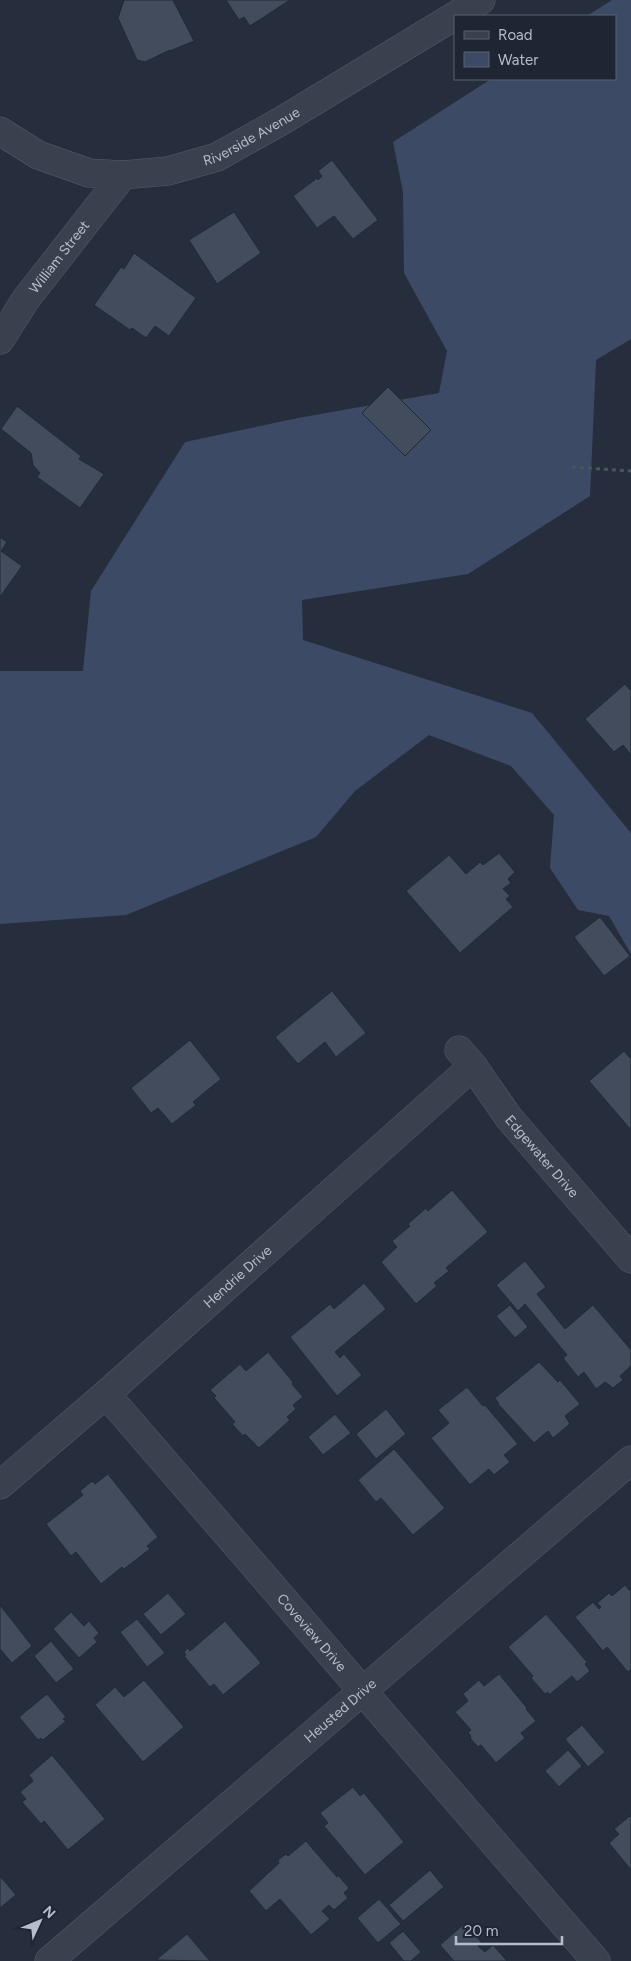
<svg xmlns="http://www.w3.org/2000/svg" width="631" height="1961" viewBox="0 0 631 1961" font-family="Figtree,sans-serif">
	<style>
		.water { fill: #3d4a66 }
		.building { fill: #434c5d; stroke: #212835 }
		.lines { fill: none; stroke-linecap: round; stroke-linejoin: round }
		.minor-casing { stroke: #555c69; stroke-width: 29 }
		.path { stroke: #46575c; stroke-width: 3; stroke-dasharray: 4 4; stroke-linecap: butt }
		.minor { stroke: #3a414e; stroke-width: 28 }
		.labels { text-anchor: middle; stroke-width: 5; stroke-linejoin: round; paint-order: stroke }
		.street-label { font-size: 14px; fill: #b6bcc9; stroke: #1f2633 }
	</style>
	<rect width="100%" height="100%" fill="#262e3e"/>
	<polygon class="water" points="612,0 631,0 631,339 596,360 590,496 468,574 302,600 303,640 532,713 631,833 631,954 609,916 578,910 550,868 554,815 511,766 429,735 355,791 316,837 126,915 0,924 0,671 83,671 91,591 185,442 298,418 439,393 447,351 404,273 403,192 393,142 491,79 615,79 615,16 587,16"/>
	<g class="building">
		<polygon points="124,0 173,0 194,41 170,51 170,50 145,62 137,60 118,18"/>
		<polygon points="226,0 290,0 250,26 244,17 239,20"/>
		<polygon points="332,160 378,220 353,239 334,216 317,228 293,196 317,178 318,180 322,176 318,171"/>
		<polygon points="234,212 261,253 217,284 189,240"/>
		<polygon points="134,253 196,298 169,336 155,326 146,338 132,328 130,330 94,305 121,267 124,269"/>
		<polygon points="388,387 431,430 405,456 362,413"/>
		<polygon points="17,406 81,456 79,459 104,474 80,508 37,477 40,473 33,465 31,453 1,429"/>
		<polygon points="0,537 7,542 1,551 22,566 0,597"/>
		<polygon points="625,684 631,691 631,755 623,745 614,752 585,719"/>
		<polygon points="499,853 515,872 508,879 511,883 503,889 510,896 506,899 513,907 460,953 406,891 449,855 466,874 480,862 483,865"/>
		<polygon points="600,917 630,956 604,976 574,937"/>
		<polygon points="332,991 366,1033 336,1057 325,1042 298,1064 275,1037"/>
		<polygon points="190,1040 221,1079 193,1102 196,1105 172,1124 158,1108 151,1113 131,1088"/>
		<polygon points="624,1051 631,1059 631,1130 589,1081"/>
		<polygon points="452,1190 488,1232 446,1268 449,1271 434,1283 437,1286 416,1304 381,1262 397,1247 392,1241 410,1226 408,1224 426,1208 428,1211"/>
		<polygon points="525,1261 546,1287 537,1294 565,1329 593,1305 631,1350 631,1366 620,1376 623,1380 613,1388 605,1382 596,1389 584,1372 578,1377 563,1358 567,1355 525,1304 518,1311 496,1285"/>
		<polygon points="364,1283 386,1309 335,1352 340,1358 344,1354 362,1375 337,1396 290,1337 330,1304 334,1309"/>
		<polygon points="510,1305 528,1327 515,1338 496,1316"/>
		<polygon points="268,1352 293,1382 292,1384 303,1397 293,1405 296,1409 287,1417 290,1420 259,1448 245,1434 243,1436 232,1424 235,1422 214,1398 216,1396 210,1390 240,1364 246,1371"/>
		<polygon points="539,1362 558,1382 560,1380 580,1404 565,1416 570,1424 553,1438 548,1431 534,1443 498,1404 499,1404 495,1398"/>
		<polygon points="467,1387 483,1406 485,1405 518,1444 504,1455 510,1462 494,1475 489,1469 470,1485 431,1438 449,1423 438,1410"/>
		<polygon points="386,1409 406,1434 376,1459 356,1434"/>
		<polygon points="335,1414 351,1433 323,1455 308,1437"/>
		<polygon points="394,1449 445,1508 413,1535 381,1498 376,1502 358,1480"/>
		<polygon points="108,1474 158,1537 147,1546 150,1549 124,1569 122,1567 101,1584 76,1552 71,1556 46,1524 83,1495 80,1491 92,1481 95,1484"/>
		<polygon points="625,1585 631,1592 631,1669 628,1672 607,1647 603,1651 575,1617 593,1602 599,1609 601,1607 597,1603 609,1593 612,1596"/>
		<polygon points="168,1593 186,1614 161,1635 143,1614"/>
		<polygon points="0,1605 32,1646 12,1663 0,1649"/>
		<polygon points="71,1612 84,1626 89,1621 99,1633 94,1638 97,1642 79,1658 53,1629"/>
		<polygon points="546,1614 587,1662 585,1664 590,1671 577,1682 572,1676 549,1695 548,1692 545,1694 531,1678 533,1676 508,1647"/>
		<polygon points="137,1619 165,1653 147,1667 120,1632"/>
		<polygon points="225,1621 261,1663 223,1695 214,1684 210,1687 184,1656 186,1655 184,1652 188,1648 190,1651"/>
		<polygon points="51,1641 74,1669 56,1683 34,1656"/>
		<polygon points="499,1674 527,1708 526,1709 536,1721 521,1733 525,1738 496,1763 481,1745 478,1747 470,1738 471,1737 468,1732 471,1730 455,1712 468,1701 463,1694 479,1680 484,1686"/>
		<polygon points="144,1680 184,1727 143,1762 95,1705 115,1687 124,1697"/>
		<polygon points="47,1694 66,1717 63,1719 66,1721 43,1740 41,1738 38,1740 19,1717"/>
		<polygon points="582,1725 605,1752 588,1767 565,1739"/>
		<polygon points="568,1750 582,1766 559,1787 545,1771"/>
		<polygon points="52,1755 105,1819 68,1850 44,1821 41,1824 22,1802 26,1799 20,1792 33,1781 29,1775"/>
		<polygon points="353,1787 360,1796 364,1793 404,1842 365,1875 324,1826 328,1823 320,1813"/>
		<polygon points="631,1815 631,1870 609,1843 619,1834 614,1829"/>
		<polygon points="306,1841 337,1877 338,1875 349,1888 344,1893 348,1898 334,1910 329,1905 322,1911 330,1919 311,1935 280,1899 266,1911 249,1891 279,1863 278,1860 286,1854 288,1856"/>
		<polygon points="430,1870 444,1887 403,1921 389,1905"/>
		<polygon points="0,1876 16,1895 0,1908"/>
		<polygon points="379,1899 401,1924 378,1943 357,1918"/>
		<polygon points="465,1923 482,1943 478,1946 485,1952 493,1945 507,1961 454,1961 440,1945"/>
		<polygon points="403,1931 421,1952 411,1961 404,1961 389,1943"/>
		<polygon points="187,1934 210,1961 156,1960"/>
	</g>
	<g class="lines">
		<defs>
			<g id="minor">
				<path id="s1" d="M0,131L38,155L89,173L123,175L168,171L217,157L283,120L481,0"/>
				<path id="s2" d="M0,340L26,299L123,175"/>
				<path id="s3" d="M459,1050L473,1066L509,1118L631,1259"/>
				<path id="s4" d="M106,1394L596,1961"/>
				<path id="s5" d="M0,1485L106,1394L473,1066"/>
				<path id="s6" d="M49,1961L631,1460"/>
			</g>
		</defs>
		<use href="#minor" class="minor-casing"/>
		<polyline class="path" points="572,467 631,471"/>
		<use href="#minor" class="minor"/>
	</g>
	<g class="labels">
		<g class="street-label">
			<text dy="5" stroke="none"><textPath href="#s1" startOffset="269">Riverside Avenue</textPath></text>
			<text dy="5" stroke="none"><textPath href="#s2" startOffset="102">William Street</textPath></text>
			<text dy="5" stroke="none"><textPath href="#s3" startOffset="135">Edgewater Drive</textPath></text>
			<text dy="5" stroke="none"><textPath href="#s5" startOffset="316">Hendrie Drive</textPath></text>
			<text dy="5" stroke="none"><textPath href="#s4" startOffset="315">Coveview Drive</textPath></text>
			<text dy="5" stroke="none"><textPath href="#s6" startOffset="384">Heusted Drive</textPath></text>
		</g>
	</g>
	<rect x="454" y="15" width="162" height="65" fill="#1f2633" stroke="#5b626f"/>
	<rect x="464" y="31" width="25" height="8" fill="#3a414e" stroke="#5b626f"/>
	<text x="498" y="40" font-size="15" fill="#b6bcc9">Road</text>
	<rect x="464" y="52" width="25" height="15" fill="#3d4a66" stroke="#5b626f"/>
	<text x="498" y="65" font-size="15" fill="#b6bcc9">Water</text>
	<g transform="translate(40 1921) rotate(46)" stroke="#1f2633" stroke-width="4" paint-order="stroke">
	<path d="M0-4L9 19L0 12L-9 19Z" fill="#b6bcc9"/>
	<text y="-8" font-size="14" font-weight="bold" text-anchor="middle" fill="#b6bcc9">N</text>
	</g>
	<path d="M456 1936v8h106v-8" fill="none" stroke="#b6bcc9" stroke-width="2.5"/>
	<text x="464" y="1936" font-size="15" fill="#b6bcc9" stroke="#1f2633" stroke-width="4" paint-order="stroke">20 m</text>
</svg>
